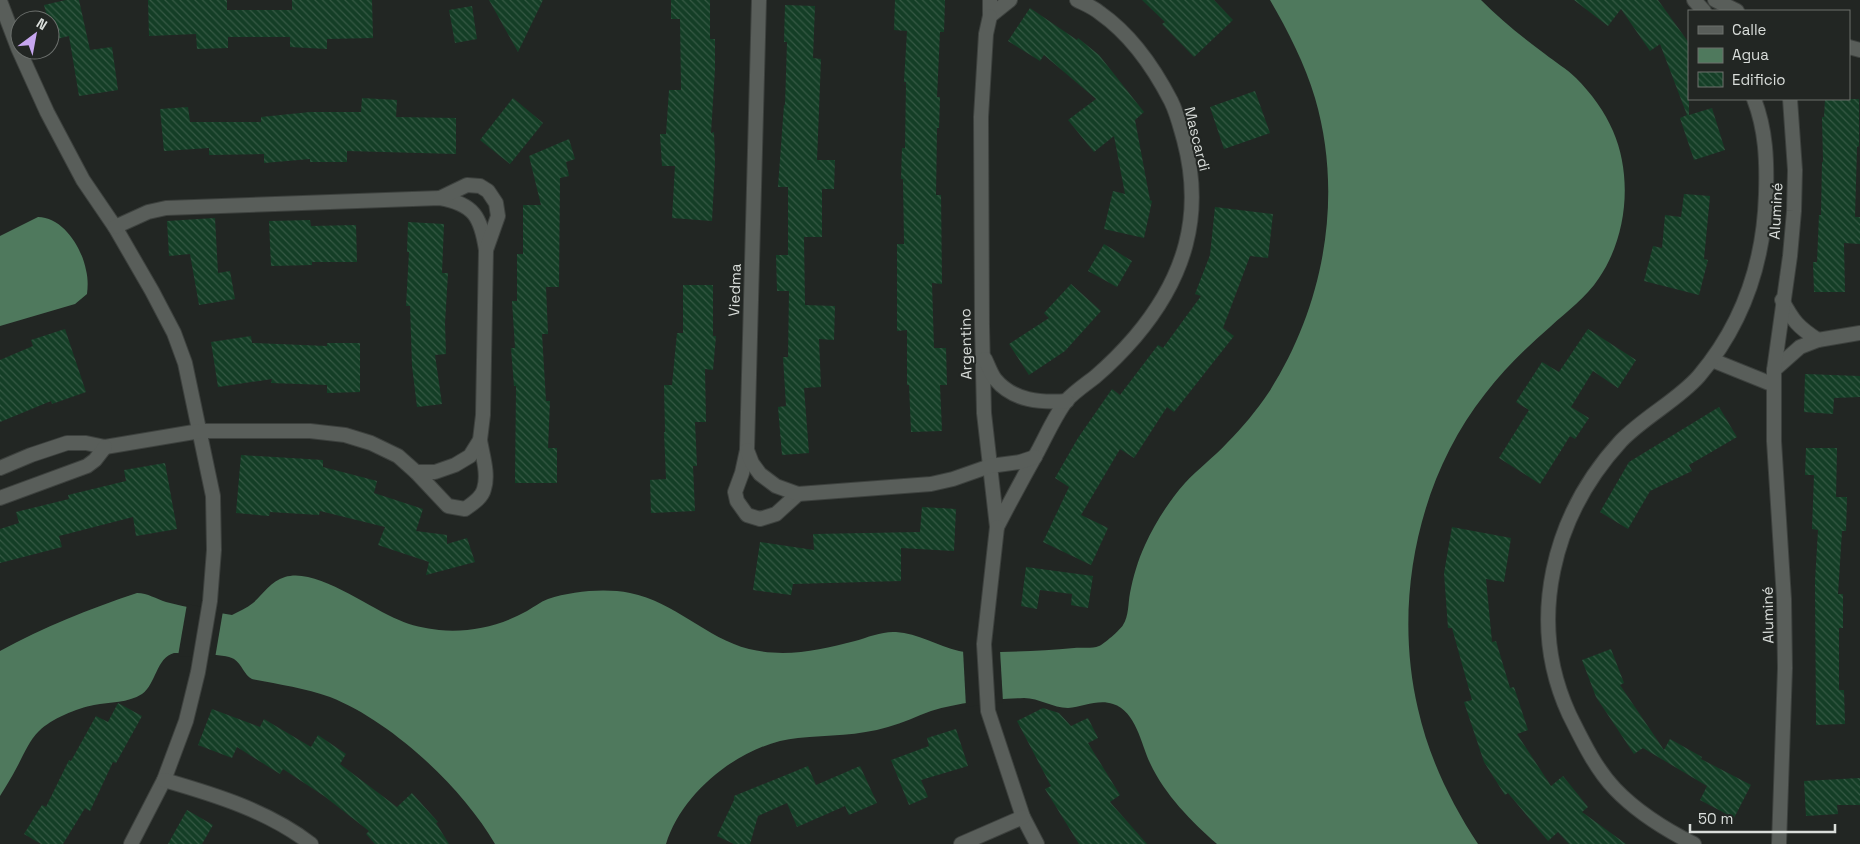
<svg xmlns="http://www.w3.org/2000/svg" width="1860" height="844" viewBox="0 0 1860 844" font-family="'Space Grotesk',sans-serif">
	<style>
		.water { fill: #4f795d }
		.pier { fill: #222623 }
		.building { fill: url(#building-back-hatch) }
		.lines { fill: none; stroke-linecap: round; stroke-linejoin: round }
		.minor-casing { stroke: #3d413e; stroke-width: 16 }
		.minor { stroke: #595e5a; stroke-width: 14 }
		.labels { text-anchor: middle; stroke-width: 4; stroke-linejoin: round; paint-order: stroke }
		.street-label { font-size: 15px; fill: #dadedb; stroke: #222623 }
	</style>
	<defs>
		<pattern id="building-back-hatch" width="6" height="6" patternUnits="userSpaceOnUse" patternTransform="scale(1.25)"><rect width="6" height="6" fill="#143e26"/><path d="M-1 5l2 2M0 0l6 6M5-1l2 2" fill="none" stroke="#365945"/></pattern>
	</defs>
	<rect width="100%" height="100%" fill="#222623"/>
	<g class="water">
		<path d="M1270,0H1481C1501,20 1522,37 1545,54C1555,62 1567,69 1576,78C1591,93 1605,112 1613,131C1633,177 1627,237 1599,278C1586,298 1567,311 1550,327C1526,348 1504,369 1485,394C1417,480 1393,603 1418,709C1429,758 1451,803 1478,844H1217C1191,821 1165,795 1150,763C1141,744 1136,711 1113,704C1098,699 1083,707 1068,708C1053,708 1039,698 1024,698C994,699 960,702 931,711C917,716 903,723 888,727C858,736 829,735 798,738C743,743 682,791 666,844H495C462,787 391,721 330,697C305,688 278,684 252,679C244,675 242,664 234,659C224,653 187,654 174,653C156,658 156,684 142,694C128,703 110,702 94,705C77,708 51,719 39,731C29,741 24,754 17,767C12,777 6,786 0,796V651C44,627 89,609 137,593C148,593 156,599 166,602C188,608 210,611 232,615C239,611 247,608 253,603C264,593 270,582 285,577C316,567 369,608 399,620C411,626 425,628 439,630C469,633 500,626 527,611C534,607 540,602 548,599C573,591 605,588 630,593C675,602 706,638 749,649C786,658 820,650 855,641C868,637 883,631 896,632C918,633 937,646 959,651C966,653 975,652 983,652C1014,652 1044,651 1074,648C1081,647 1092,649 1099,646C1103,645 1121,629 1123,625C1129,616 1128,603 1130,593C1133,577 1138,560 1145,545C1155,523 1169,501 1185,483C1198,469 1214,457 1227,443C1242,428 1257,410 1269,392C1324,306 1344,197 1315,98C1305,64 1288,31 1270,0Z"/>
		<path d="M38,217C63,217 82,248 86,270C88,278 88,286 87,294L75,304L0,326V236Z"/>
	</g>
	<g class="pier">
		<polygon points="187,604 223,611 215,658 178,656"/>
		<polygon points="963,650 1000,650 1003,702 966,707"/>
	</g>
	<g class="building">
		<polygon points="66,0 79,0 90,50 112,47 118,90 79,96 69,36 52,40 50,20 48,20 44,5"/>
		<polygon points="148,0 227,0 227,10 292,10 292,0 372,0 373,38 327,39 327,49 290,47 290,37 228,37 228,48 197,49 196,34 149,36"/>
		<polygon points="489,0 543,0 518,52"/>
		<polygon points="671,0 710,0 710,39 715,39 715,69 711,133 714,132 715,163 712,221 672,218 675,166 662,166 660,134 666,134 669,90 681,90 680,19 671,19"/>
		<polygon points="895,0 945,0 944,32 940,32 937,97 940,97 939,128 937,128 936,195 941,195 942,284 932,283 934,348 946,348 947,385 940,385 942,431 911,432 909,385 907,385 907,330 897,331 897,244 904,244 903,179 901,179 902,148 905,148 906,82 904,82 907,31 894,30"/>
		<polygon points="1142,0 1214,0 1233,20 1194,57 1162,24 1165,22"/>
		<polygon points="1574,0 1658,0 1689,43 1689,115 1712,108 1725,150 1694,160 1680,118 1687,115 1660,44 1650,51 1621,9 1608,26"/>
		<polygon points="785,5 815,6 813,58 821,59 817,160 835,160 834,189 822,189 822,237 804,237 805,305 835,306 834,340 819,339 821,387 804,388 809,453 782,455 778,407 786,406 783,357 788,357 789,291 777,291 776,255 788,255 788,187 778,187 784,105 785,105 787,42 784,42"/>
		<polygon points="472,6 477,39 455,43 449,10"/>
		<polygon points="1030,8 1077,40 1078,38 1099,55 1144,112 1135,120 1150,200 1152,201 1144,238 1104,229 1113,191 1125,194 1114,136 1094,152 1068,120 1096,99 1044,55 1040,61 1008,41"/>
		<polygon points="1255,91 1270,133 1224,149 1210,107"/>
		<polygon points="362,98 397,100 396,117 456,118 456,154 347,151 347,162 310,162 310,159 264,163 264,154 209,155 209,148 164,151 160,109 188,107 190,122 261,122 261,117 310,112 361,112"/>
		<polygon points="513,98 543,123 510,164 480,140"/>
		<polygon points="1825,99 1859,99 1859,146 1857,147 1855,217 1860,217 1860,244 1844,243 1845,292 1814,292 1813,262 1817,262 1819,215 1821,215 1822,162 1823,162 1822,117 1824,117"/>
		<polygon points="569,139 575,159 566,162 569,176 560,178 559,287 546,287 548,334 542,334 546,401 550,401 548,448 557,448 557,483 515,483 516,386 514,386 511,348 515,348 512,301 517,301 517,254 523,254 523,205 541,205 529,156"/>
		<polygon points="1684,194 1710,196 1704,259 1708,260 1699,295 1644,281 1653,246 1662,248 1665,215 1681,217"/>
		<polygon points="1215,207 1273,214 1268,258 1250,256 1223,328 1234,336 1174,412 1167,407 1134,458 1120,449 1081,515 1108,528 1091,565 1043,542 1069,487 1055,478 1078,438 1112,389 1120,395 1158,345 1163,348 1201,296 1195,294 1210,255"/>
		<polygon points="215,218 218,273 230,271 235,299 199,305 190,254 169,256 167,221"/>
		<polygon points="310,220 311,226 356,225 357,262 312,262 312,265 271,266 269,221"/>
		<polygon points="408,222 444,224 442,273 448,273 445,323 446,354 435,355 442,404 417,407 412,366 410,306 406,306 409,252 407,252"/>
		<polygon points="1104,244 1132,261 1117,287 1088,271"/>
		<polygon points="1071,284 1101,311 1065,351 1029,375 1009,344 1049,318 1044,313"/>
		<polygon points="683,285 713,285 713,336 716,336 713,370 705,369 706,422 695,422 697,466 693,466 695,511 651,513 650,480 666,479 664,432 665,432 664,385 672,385 677,333 683,333"/>
		<polygon points="65,329 86,392 52,404 51,401 0,422 0,360 33,346 31,340"/>
		<polygon points="1588,329 1636,360 1618,388 1593,371 1571,407 1589,418 1575,439 1570,436 1540,484 1499,458 1529,410 1516,402 1542,362 1559,372"/>
		<polygon points="251,336 252,343 327,346 327,343 360,343 360,392 327,393 327,385 271,383 272,379 218,387 211,342"/>
		<polygon points="1805,374 1860,376 1860,397 1834,398 1833,414 1804,412"/>
		<polygon points="1719,407 1737,437 1689,465 1692,471 1650,491 1628,529 1600,512 1629,462"/>
		<polygon points="1806,448 1837,448 1836,497 1847,497 1846,531 1842,531 1838,594 1843,594 1843,628 1839,628 1839,690 1844,690 1845,724 1816,725 1815,581 1818,530 1812,529 1814,475 1805,475"/>
		<polygon points="241,455 323,460 323,467 377,481 374,493 423,509 416,531 447,535 447,544 467,538 475,562 426,575 429,562 378,545 385,527 320,511 319,515 270,512 269,516 236,513"/>
		<polygon points="165,463 177,529 136,536 133,517 59,536 62,547 0,563 0,529 19,523 16,512 69,499 68,495 126,481 124,470"/>
		<polygon points="922,507 956,509 954,551 901,548 901,581 793,584 791,595 753,590 760,542 814,550 813,534 920,532"/>
		<polygon points="1452,527 1511,538 1504,582 1486,579 1492,642 1496,641 1510,688 1514,687 1528,730 1517,734 1551,786 1563,776 1588,807 1582,812 1626,844 1569,844 1558,832 1548,841 1508,793 1505,795 1484,762 1464,702 1472,700 1452,628 1448,628 1444,573"/>
		<polygon points="1026,567 1093,576 1088,608 1071,605 1072,594 1040,590 1037,609 1021,606"/>
		<polygon points="1611,649 1624,683 1620,685 1664,750 1670,739 1702,757 1701,759 1751,785 1734,818 1700,800 1707,786 1643,748 1634,754 1596,697 1582,660"/>
		<polygon points="118,703 142,716 116,763 113,762 90,811 85,808 63,844 41,844 24,834 42,805 46,807 69,760 71,761 96,716 108,722"/>
		<polygon points="1043,708 1059,713 1071,726 1088,718 1098,738 1088,743 1120,795 1110,802 1147,844 1079,844 1045,789 1051,786 1017,721"/>
		<polygon points="212,709 260,727 264,719 311,747 318,735 346,754 340,764 397,807 412,793 438,822 436,823 449,844 375,844 366,834 369,831 324,796 283,769 280,774 237,747 232,758 198,745"/>
		<polygon points="956,729 968,766 921,780 928,797 909,805 891,760 929,746 927,738"/>
		<polygon points="808,766 816,785 860,766 877,803 849,815 845,806 797,827 787,803 758,816 750,844 734,844 717,836 734,800 734,796"/>
		<polygon points="1860,778 1860,805 1837,805 1838,814 1806,816 1804,781"/>
		<polygon points="187,810 213,825 202,844 168,844"/>
	</g>
	<g class="lines">
		<defs>
			<g id="minor">
				<polyline points="759,0 747,450 742,473 735,492 737,501 747,515 760,519 776,514 798,494"/>
				<polyline points="990,0 990,16 1010,0"/>
				<polyline points="1694,0 1704,11"/>
				<polyline points="1715,0 1737,11"/>
				<polyline points="0,1 18,48 47,112 83,180 115,227 152,291 174,333 185,363 213,496 214,550 210,601 198,672 186,721 164,780 131,844"/>
				<path d="M990,16L986,34L981,117L982,325L984,413L997,527C1010,502 1024,476 1038,451C1047,434 1055,416 1066,401C1074,392 1086,384 1095,377C1109,365 1123,351 1135,337C1185,278 1204,215 1184,140C1180,126 1177,113 1171,101C1154,68 1130,34 1100,13C1093,7 1085,4 1077,0"/>
				<polyline points="1849,47 1860,50"/>
				<path d="M115,227L148,212L166,208L440,198C474,204 481,217 486,250"/>
				<polyline points="1818,340 1860,333"/>
				<path d="M985,359C988,365 991,374 995,379C1013,401 1041,403 1067,401"/>
				<polyline points="1712,360 1774,385"/>
				<path d="M1774,370L1800,347L1818,340C1798,327 1793,321 1782,300"/>
				<polyline points="747,450 752,463 760,474 776,486 798,494 931,484 953,479 990,466 1020,462 1035,457"/>
				<path d="M0,468L31,455L67,443H86L105,447L200,431H310L345,435L371,443L398,456L416,472L448,506L465,509C472,504 482,498 484,489C489,474 482,454 480,440"/>
				<polyline points="416,472 435,472 455,465 470,456 480,440 483,415 486,250 498,216 496,203 488,191 480,186 467,185 440,198"/>
				<polyline points="0,498 87,466 95,460 105,447"/>
				<polyline points="997,527 984,644 988,711 1023,817 1037,844"/>
				<path d="M164,780C216,795 268,811 311,844"/>
				<polyline points="961,844 1023,817"/>
				<path d="M1694,844C1666,830 1637,812 1615,789C1595,768 1582,740 1569,714C1526,620 1553,515 1621,441C1644,417 1678,400 1699,376C1743,324 1764,261 1766,194C1767,161 1766,130 1754,99"/>
				<polyline points="1779,844 1785,668 1784,599 1774,441 1774,370 1790,256 1794,211 1795,170 1790,99"/>
			</g>
		</defs>
		<use href="#minor" class="minor-casing"/>
		<use href="#minor" class="minor"/>
	</g>
	<g class="labels">
		<g class="street-label">
			<text transform="translate(1197 139) rotate(76)" y="5">Mascardi</text>
			<text transform="translate(1776 211) rotate(-87)" y="5">Aluminé</text>
			<text transform="translate(735 290) rotate(-88)" y="5">Viedma</text>
			<text transform="translate(966 344) rotate(-91)" y="5">Argentino</text>
			<text transform="translate(1768 615) rotate(-91)" y="5">Aluminé</text>
		</g>
	</g>
	<rect x="1688" y="10" width="162" height="90" fill="#222623" stroke="#6c706d"/>
	<rect x="1698" y="26" width="25" height="8" fill="#595e5a" stroke="#6c706d"/>
	<text x="1732" y="35" font-size="15" fill="#dadedb">Calle</text>
	<rect x="1698" y="48" width="25" height="15" fill="#4f795d" stroke="#6c706d"/>
	<text x="1732" y="60" font-size="15" fill="#dadedb">Agua</text>
	<rect x="1698" y="72" width="25" height="15" fill="url(#building-back-hatch)" stroke="#6c706d"/>
	<text x="1732" y="85" font-size="15" fill="#dadedb">Edificio</text>
	<g transform="translate(35 35) rotate(32)"><circle r="24" fill="#222623" stroke="#6c706d"/>
	<path d="M0-4L9 19L0 12L-9 19Z" fill="#c7a6ef"/>
	<text y="-8" font-size="14" font-weight="bold" text-anchor="middle" fill="#dadedb">N</text>
	</g>
	<path d="M1690 824v8h145v-8" fill="none" stroke="#dadedb" stroke-width="2.5"/>
	<text x="1698" y="824" font-size="15" fill="#dadedb" stroke="#222623" stroke-width="4" paint-order="stroke">50 m</text>
</svg>
